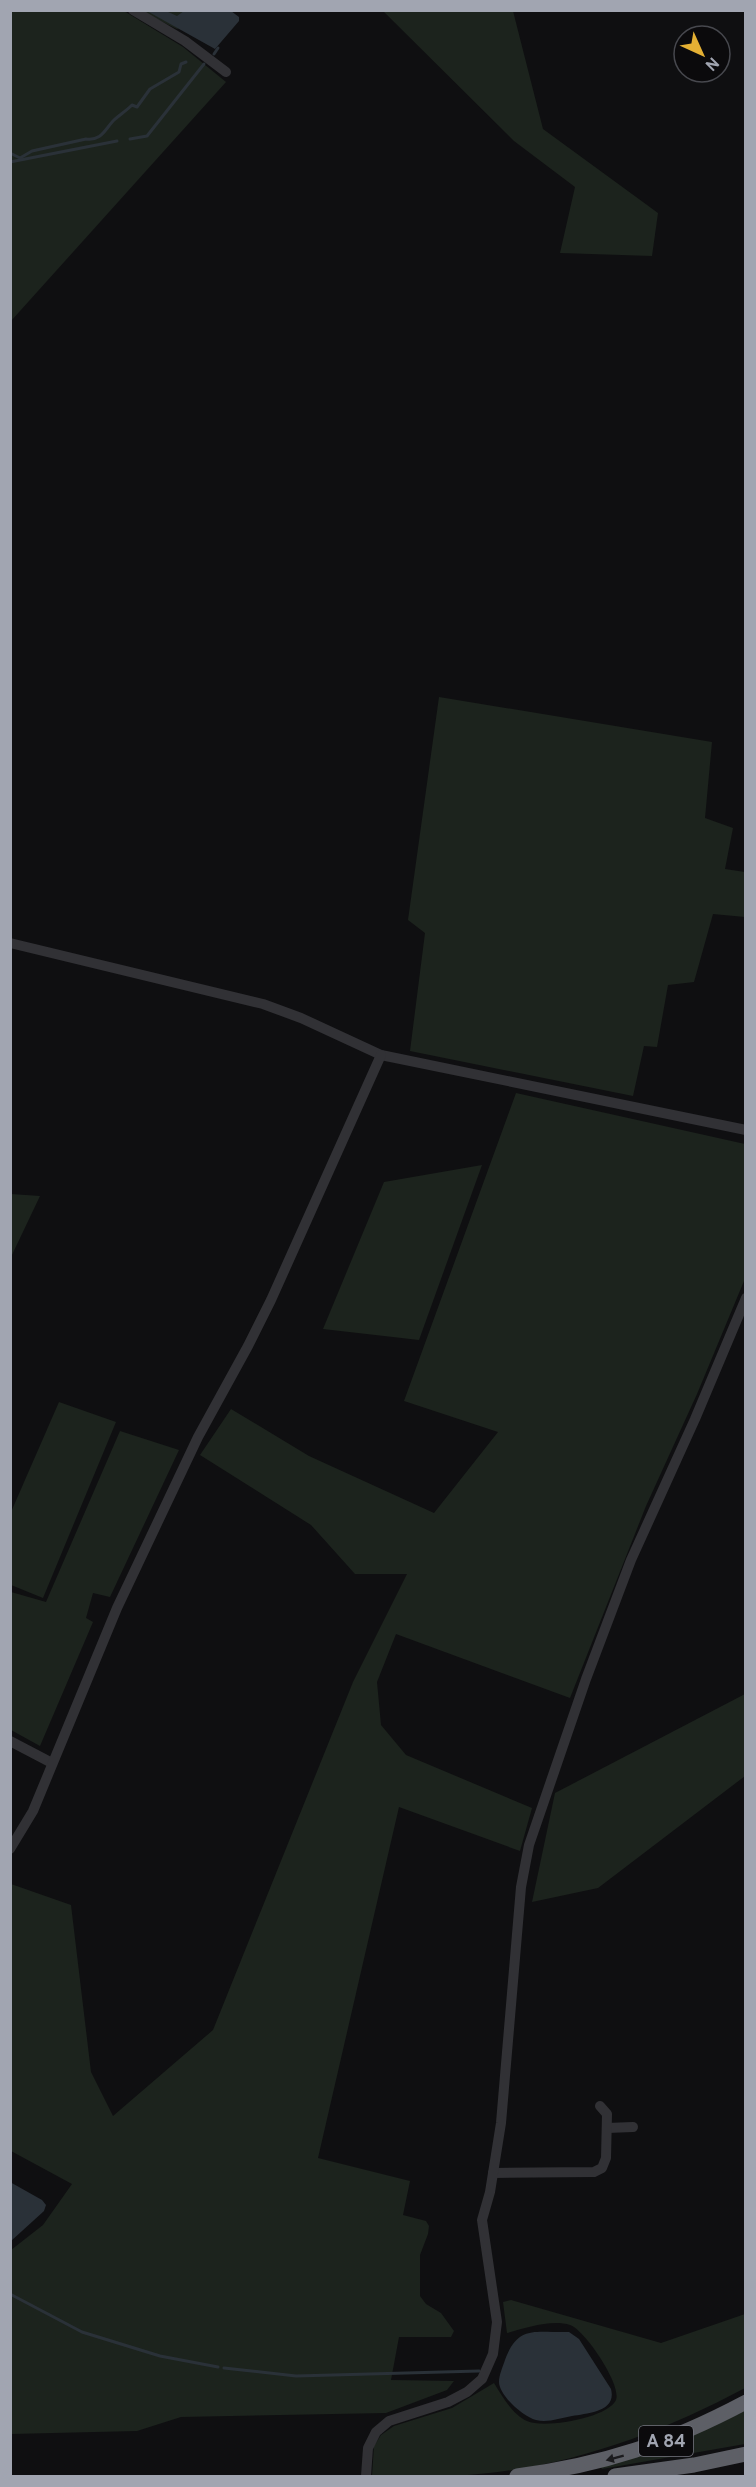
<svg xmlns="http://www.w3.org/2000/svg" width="756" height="2487" viewBox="0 0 756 2487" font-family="Overpass,sans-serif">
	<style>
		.green { fill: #1c231d }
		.water { fill: #2a3138 }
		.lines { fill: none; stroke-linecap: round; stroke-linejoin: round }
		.stream { stroke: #2a3138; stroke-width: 3 }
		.minor { stroke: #313135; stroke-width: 10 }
		.highway { stroke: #5d5f66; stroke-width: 15 }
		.oneway { fill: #1b1b1e }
		.labels { text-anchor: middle; stroke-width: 4.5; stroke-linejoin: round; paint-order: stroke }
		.shield { fill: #0b0a0c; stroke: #747680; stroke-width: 1.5 }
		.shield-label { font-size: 18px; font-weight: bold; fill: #a1a5b1 }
	</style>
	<rect width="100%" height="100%" fill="#0f0f11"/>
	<g class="green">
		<polygon points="11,11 124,11 183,47 226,82 11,321"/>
		<polygon points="140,11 229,11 177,29"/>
		<polygon points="383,11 513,11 543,129 658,213 652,256 560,253 575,187 514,141"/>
		<polygon points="439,697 712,742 705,818 733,828 725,869 745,872 745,917 713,914 694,982 668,985 657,1047 644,1046 633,1096 410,1051 425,933 408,920"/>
		<polygon points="516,1093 745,1144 745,1271 744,1281 697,1394 646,1506 570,1698 396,1634 377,1682 381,1725 406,1755 532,1808 520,1851 399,1807 318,2158 410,2181 403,2215 426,2221 429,2226 428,2234 420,2255 420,2296 426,2304 441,2313 454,2331 451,2337 399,2337 391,2380 454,2381 447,2390 386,2413 181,2417 137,2431 11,2434 11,2250 43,2225 72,2184 11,2151 11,1884 71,1905 91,2072 113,2116 213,2030 353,1682 407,1574 355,1574 311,1525 200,1455 231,1409 309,1456 434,1513 498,1432 404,1401"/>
		<polygon points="482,1165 419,1340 323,1329 384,1182"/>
		<polygon points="11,1194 40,1196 11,1257 10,1194"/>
		<polygon points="59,1402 116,1422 43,1598 11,1585 11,1512"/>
		<polygon points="120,1431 179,1450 110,1597 93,1593 86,1618 93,1622 40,1746 11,1730 11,1592 46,1602"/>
		<polygon points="745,1694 745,1776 598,1888 532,1902 555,1793"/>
		<path d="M511,2300L661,2343L745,2314V2388C659,2434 566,2468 468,2475C436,2477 404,2476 372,2476L374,2446L381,2435L394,2426L452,2408L494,2383C502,2396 512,2414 527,2421C544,2429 608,2418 616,2400C622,2385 585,2330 570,2325C552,2319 525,2328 507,2333L503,2302Z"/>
		<polygon points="745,2409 745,2444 602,2469 601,2467"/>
	</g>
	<g class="water">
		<polygon points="147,11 166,11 177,16 184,11 231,11 239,17 239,21 215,49"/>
		<polygon points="10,2182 42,2200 46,2205 44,2211 11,2241"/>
		<path d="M569,2332L579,2339L611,2389C617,2412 587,2413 572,2416C560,2418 548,2423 536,2420C523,2417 499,2395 499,2382C499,2375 503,2366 505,2360C518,2324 536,2333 569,2332Z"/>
	</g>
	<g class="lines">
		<g class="stream">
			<polyline points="214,54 218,48"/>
			<polyline points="130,139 147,136 204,64"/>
			<path d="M10,153L20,158L32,151L86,139C101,141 104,131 113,121C118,116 126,111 132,105L137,107L150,89L179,72L181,64L186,62"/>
			<polyline points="10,162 117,141"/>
			<polyline points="10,2294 82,2332 160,2356 218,2367"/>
			<polyline points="224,2368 296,2376 479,2371"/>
		</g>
		<g class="minor">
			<polyline points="133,10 185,41 226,72"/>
			<polyline points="10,943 263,1004 301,1018 381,1055 746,1130"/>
			<polyline points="10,1741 52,1763"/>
			<polyline points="10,1849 33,1811 117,1608 198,1437 248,1346 271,1300 381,1055"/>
			<polyline points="607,2128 633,2127"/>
			<polyline points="493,2173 594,2172 602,2168 606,2158 607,2114 600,2106"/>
			<polyline points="366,2476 368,2448 376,2432 389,2421 448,2402 467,2392 482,2379 493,2354 497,2322 482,2220 490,2192 501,2123 521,1887 529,1845 586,1679 631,1560 695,1419 746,1298"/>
		</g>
		<g class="highway">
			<path d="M517,2476C603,2465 669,2443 746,2402"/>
			<polyline points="615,2476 694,2465 746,2454"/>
		</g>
	</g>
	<defs><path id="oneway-solid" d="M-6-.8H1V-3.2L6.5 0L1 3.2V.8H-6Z" transform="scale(1.5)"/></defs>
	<use class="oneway" href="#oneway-solid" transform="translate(615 2458) rotate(165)"/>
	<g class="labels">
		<rect class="shield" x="639" y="2426" width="54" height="30" rx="4.5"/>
		<g class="shield-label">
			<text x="666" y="2447">A 84</text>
		</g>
	</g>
	<rect width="756" height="2487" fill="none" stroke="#a1a5b1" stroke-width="24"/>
	<g transform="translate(702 54) rotate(135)"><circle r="28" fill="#0b0a0c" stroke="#47484e" stroke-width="1.5"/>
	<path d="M0-4.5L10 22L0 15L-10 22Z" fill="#e4b034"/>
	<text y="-9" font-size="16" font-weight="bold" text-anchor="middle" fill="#a1a5b1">N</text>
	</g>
</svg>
